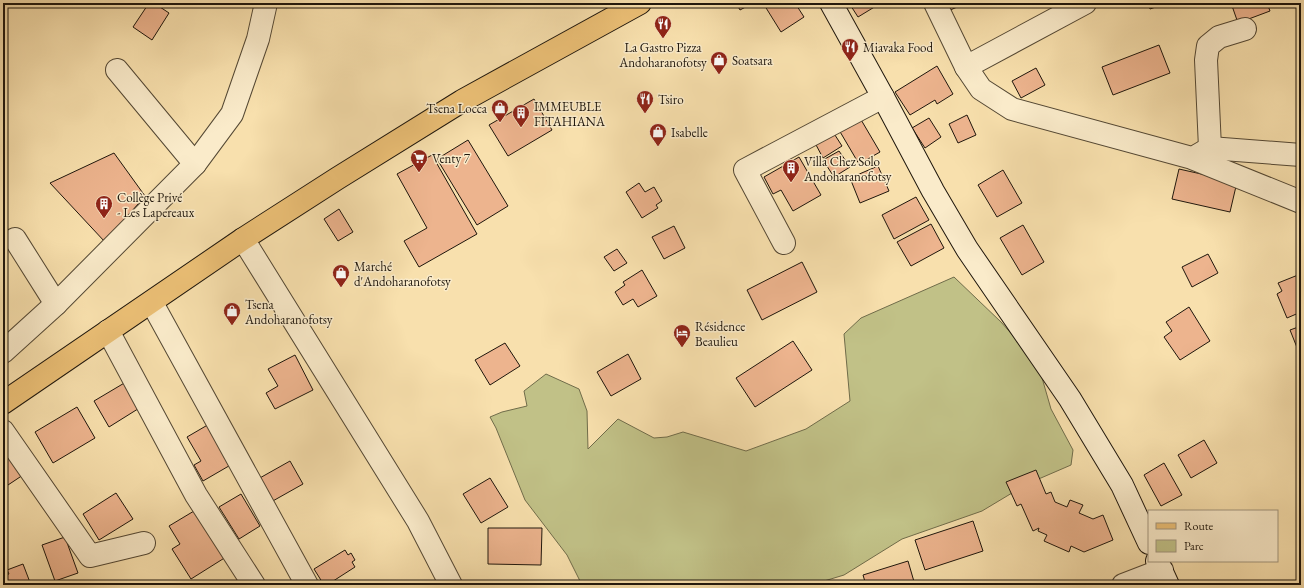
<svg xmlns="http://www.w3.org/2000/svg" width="1304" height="588" viewBox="0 0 1304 588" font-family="'EB Garamond',serif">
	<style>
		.green { fill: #c1c187; stroke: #706c4a }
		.building { fill: #edb48e; stroke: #1e160c }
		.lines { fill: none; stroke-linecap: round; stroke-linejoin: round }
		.street-casing { stroke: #544834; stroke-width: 24 }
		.secondary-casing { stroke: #1e160c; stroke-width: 24 }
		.primary-casing { stroke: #1e160c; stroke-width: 24 }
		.street { stroke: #faebca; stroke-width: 22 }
		.secondary { stroke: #faebca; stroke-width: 22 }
		.primary { stroke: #ecc076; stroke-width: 22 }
		.labels { text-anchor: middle; stroke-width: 3; stroke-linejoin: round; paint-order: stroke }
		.poi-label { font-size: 13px; fill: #1e160c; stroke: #faebca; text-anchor: start }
	</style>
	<rect width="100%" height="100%" fill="#f8e0ad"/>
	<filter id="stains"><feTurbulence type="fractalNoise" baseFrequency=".005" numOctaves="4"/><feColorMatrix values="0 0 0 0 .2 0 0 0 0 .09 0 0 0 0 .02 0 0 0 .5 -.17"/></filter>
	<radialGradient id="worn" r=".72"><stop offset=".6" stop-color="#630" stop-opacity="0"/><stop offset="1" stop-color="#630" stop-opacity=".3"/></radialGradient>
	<polygon class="green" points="954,277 1001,322 1038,364 1051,409 1073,450 1071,465 1027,484 982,511 902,539 844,575 811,585 743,585 728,582 719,585 582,585 567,555 525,500 496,428 490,417 502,412 527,406 524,391 546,374 579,389 587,411 588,449 618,419 654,438 667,437 683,432 746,451 806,429 850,401 844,334 861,318"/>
	<g class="building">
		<polygon points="149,3 154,3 169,13 152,40 133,27"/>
		<polygon points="736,3 753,3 740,10"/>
		<polygon points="763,3 795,3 804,17 781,32"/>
		<polygon points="849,3 881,3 858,17"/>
		<polygon points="944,3 964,3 964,4 948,11"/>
		<polygon points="1148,3 1167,3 1150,9"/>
		<polygon points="1231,3 1267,3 1270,11 1238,23"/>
		<polygon points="1159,45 1170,73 1113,95 1102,67"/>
		<polygon points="937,66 953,94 937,104 935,100 910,115 895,92"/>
		<polygon points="1036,68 1045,85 1021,98 1012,81"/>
		<polygon points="534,99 552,130 508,156 489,125"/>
		<polygon points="967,115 976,135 958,143 949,124"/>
		<polygon points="860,118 880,152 859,164 839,130"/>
		<polygon points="929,118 941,137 925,148 912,128"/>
		<polygon points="833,132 842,146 823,158 815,143"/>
		<polygon points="468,140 508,206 477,225 437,159"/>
		<polygon points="839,151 850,167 834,177 823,160"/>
		<polygon points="114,153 145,196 105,242 50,183"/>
		<polygon points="432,155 477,234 419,267 404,241 427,228 397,174"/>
		<polygon points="799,157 821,195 793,211 781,190 773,194 764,177"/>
		<polygon points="878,166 889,191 860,203 850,178"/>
		<polygon points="1179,169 1237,182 1230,212 1172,199"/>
		<polygon points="1003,170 1022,203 997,217 978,185"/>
		<polygon points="639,183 645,192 654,187 662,201 656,205 658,208 642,218 626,192"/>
		<polygon points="916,197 929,220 894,239 882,215"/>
		<polygon points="339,209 353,232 338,241 324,219"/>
		<polygon points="931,224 944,248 911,266 897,242"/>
		<polygon points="1023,225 1044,262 1022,275 1000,238"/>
		<polygon points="674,226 685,248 664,259 652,237"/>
		<polygon points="617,249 627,263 614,271 604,257"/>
		<polygon points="1208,254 1218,273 1192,287 1182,267"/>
		<polygon points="802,262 817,292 762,320 747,290"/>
		<polygon points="642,270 657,296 638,307 633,299 623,305 615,292 625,285 623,282"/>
		<polygon points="1298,275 1301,282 1301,312 1287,318 1277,294 1282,291 1278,283"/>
		<polygon points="1189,307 1210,341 1180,360 1164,337 1172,331 1166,322"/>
		<polygon points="1301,326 1301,349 1298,350 1290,330"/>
		<polygon points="793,341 812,370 755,407 736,378"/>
		<polygon points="505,343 520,366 490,385 475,360"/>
		<polygon points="628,354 641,379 611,396 597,372"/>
		<polygon points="295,355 313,390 275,409 266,393 278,386 268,369"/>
		<polygon points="126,382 141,407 109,427 94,401"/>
		<polygon points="77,407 95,438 53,463 35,432"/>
		<polygon points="211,423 234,463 203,481 194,465 201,461 187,437"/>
		<polygon points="1204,440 1217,463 1191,478 1178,455"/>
		<polygon points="3,448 23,475 5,487 3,484"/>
		<polygon points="290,461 303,484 271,502 258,479"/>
		<polygon points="1164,463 1182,495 1161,506 1144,475"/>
		<polygon points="1036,470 1046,494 1051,492 1055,502 1067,507 1070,500 1083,505 1079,513 1093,519 1103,515 1113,540 1084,552 1071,546 1069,552 1044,541 1047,535 1038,531 1039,528 1033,531 1021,504 1017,506 1006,482"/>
		<polygon points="490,478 508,507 481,523 463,494"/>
		<polygon points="116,493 133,519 99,540 83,514"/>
		<polygon points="241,494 260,526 239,539 219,507"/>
		<polygon points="199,508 226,557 191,579 172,549 180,544 169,526"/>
		<polygon points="973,521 983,551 925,570 915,540"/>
		<polygon points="488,528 542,528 541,565 488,564"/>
		<polygon points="65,537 78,573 55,581 42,545"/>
		<polygon points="345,550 348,555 351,553 355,560 352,562 355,567 327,585 324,585 314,569"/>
		<polygon points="908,561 915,585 866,585 863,575"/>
		<polygon points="23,564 31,585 3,585 3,576 9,574 7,570"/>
	</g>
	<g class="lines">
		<defs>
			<g id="street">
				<polyline points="935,3 966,67 981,89 1012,109 1192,158 1301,202"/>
				<polyline points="966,67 1085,3"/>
				<polyline points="117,70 195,164"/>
				<polyline points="1210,148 1206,60 1208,46 1219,37 1245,29"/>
				<polyline points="1198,155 1210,148 1301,155"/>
				<polyline points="15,239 56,304"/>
				<polyline points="243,239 418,521 451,585"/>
				<polyline points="784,243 745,170 883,97"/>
				<polyline points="152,303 307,585"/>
				<polyline points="108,331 196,495 254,585"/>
				<polyline points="3,352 56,304 195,164 232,114 258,39 266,3"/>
				<polyline points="3,431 90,556 144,543"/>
				<polyline points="1123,585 1162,570"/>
			</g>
			<g id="secondary">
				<polyline points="831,3 883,97 933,191 967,249 1070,399 1122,485 1149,543"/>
				<polyline points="1157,561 1168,585"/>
			</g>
			<polyline id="primary" points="3,403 243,239 338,178 462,101 640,3"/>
		</defs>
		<use href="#street" class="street-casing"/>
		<use href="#secondary" class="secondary-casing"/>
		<use href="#primary" class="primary-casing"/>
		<use href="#street" class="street"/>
		<use href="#secondary" class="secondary"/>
		<use href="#primary" class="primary"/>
	</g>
	<defs>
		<symbol id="restaurant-pin" viewBox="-11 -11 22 30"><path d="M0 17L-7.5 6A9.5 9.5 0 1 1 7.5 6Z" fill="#8f2418" stroke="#faebca"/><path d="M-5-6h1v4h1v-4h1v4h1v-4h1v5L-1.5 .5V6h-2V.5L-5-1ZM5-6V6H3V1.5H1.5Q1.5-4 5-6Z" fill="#fff"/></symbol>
		<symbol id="shop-pin" viewBox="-11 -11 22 30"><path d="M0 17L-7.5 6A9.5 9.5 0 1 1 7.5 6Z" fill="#8f2418" stroke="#faebca"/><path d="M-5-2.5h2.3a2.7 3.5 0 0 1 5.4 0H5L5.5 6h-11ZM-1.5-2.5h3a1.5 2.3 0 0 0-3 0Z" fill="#fff"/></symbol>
		<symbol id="building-pin" viewBox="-11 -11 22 30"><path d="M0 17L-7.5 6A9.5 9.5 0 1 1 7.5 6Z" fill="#8f2418" stroke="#faebca"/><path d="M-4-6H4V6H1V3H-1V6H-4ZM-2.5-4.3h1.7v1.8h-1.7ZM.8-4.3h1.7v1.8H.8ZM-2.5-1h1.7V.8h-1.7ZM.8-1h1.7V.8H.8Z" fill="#fff"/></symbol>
		<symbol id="supermarket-pin" viewBox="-11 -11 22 30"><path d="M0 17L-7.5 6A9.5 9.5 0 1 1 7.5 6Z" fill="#8f2418" stroke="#faebca"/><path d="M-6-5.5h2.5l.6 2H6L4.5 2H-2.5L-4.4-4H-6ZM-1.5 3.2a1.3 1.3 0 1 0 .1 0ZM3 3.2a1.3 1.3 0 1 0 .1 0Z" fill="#fff"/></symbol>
		<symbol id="hotel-pin" viewBox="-11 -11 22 30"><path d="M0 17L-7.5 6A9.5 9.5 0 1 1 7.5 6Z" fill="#8f2418" stroke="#faebca"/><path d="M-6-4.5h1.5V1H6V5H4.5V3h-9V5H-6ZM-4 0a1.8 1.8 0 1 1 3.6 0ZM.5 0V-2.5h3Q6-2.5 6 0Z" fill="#fff"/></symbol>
	</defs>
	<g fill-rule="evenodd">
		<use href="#restaurant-pin" x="653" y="14" width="20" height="27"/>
		<use href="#restaurant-pin" x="840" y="37" width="20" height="27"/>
		<use href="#shop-pin" x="709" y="50" width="20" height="27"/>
		<use href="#restaurant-pin" x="635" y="89" width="20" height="27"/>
		<use href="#shop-pin" x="490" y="98" width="20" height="27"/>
		<use href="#building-pin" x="511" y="103" width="20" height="27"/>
		<use href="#shop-pin" x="648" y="122" width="20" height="27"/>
		<use href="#supermarket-pin" x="409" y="148" width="20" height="27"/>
		<use href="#building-pin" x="781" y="158" width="20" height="27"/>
		<use href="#building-pin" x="94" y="194" width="20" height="27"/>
		<use href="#shop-pin" x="331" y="263" width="20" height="27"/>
		<use href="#shop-pin" x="222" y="301" width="20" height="27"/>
		<use href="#hotel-pin" x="672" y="323" width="20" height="27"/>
	</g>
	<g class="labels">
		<g class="poi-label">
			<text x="663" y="52" text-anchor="middle">La Gastro Pizza<tspan x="663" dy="15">Andoharanofotsy</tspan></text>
			<text x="863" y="52">Miavaka Food</text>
			<text x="732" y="65">Soatsara</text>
			<text x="658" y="104">Tsiro</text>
			<text x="534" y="111">IMMEUBLE<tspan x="534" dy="15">FITAHIANA</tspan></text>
			<text x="487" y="113" text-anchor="end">Tsena Locca</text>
			<text x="671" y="137">Isabelle</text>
			<text x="432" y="163">Venty 7</text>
			<text x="804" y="166">Villa Chez Solo<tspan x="804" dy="15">Andoharanofotsy</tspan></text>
			<text x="117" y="202">Collège Privé<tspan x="117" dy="15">- Les Lapereaux</tspan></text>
			<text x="354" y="271">Marché<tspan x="354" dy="15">d'Andoharanofotsy</tspan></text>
			<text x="245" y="309">Tsena<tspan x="245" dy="15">Andoharanofotsy</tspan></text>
			<text x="695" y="331">Résidence<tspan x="695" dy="15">Beaulieu</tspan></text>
		</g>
	</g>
	<rect width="1304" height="588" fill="none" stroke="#f8e0ad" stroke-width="16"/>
	<rect x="4" y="4" width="1296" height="580" fill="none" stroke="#1e160c" stroke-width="2"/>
	<rect x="8" y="8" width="1288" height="572" fill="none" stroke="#1e160c"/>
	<rect x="1148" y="510" width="130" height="52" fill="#faebca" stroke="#a2967e"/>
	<rect x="1156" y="523" width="20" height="6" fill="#ecc076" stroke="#a2967e"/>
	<text x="1184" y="530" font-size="12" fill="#1e160c">Route</text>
	<rect x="1156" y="540" width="20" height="12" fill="#c1c187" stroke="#a2967e"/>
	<text x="1184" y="550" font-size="12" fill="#1e160c">Parc</text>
	<rect width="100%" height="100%" filter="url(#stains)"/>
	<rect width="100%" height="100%" fill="url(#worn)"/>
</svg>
